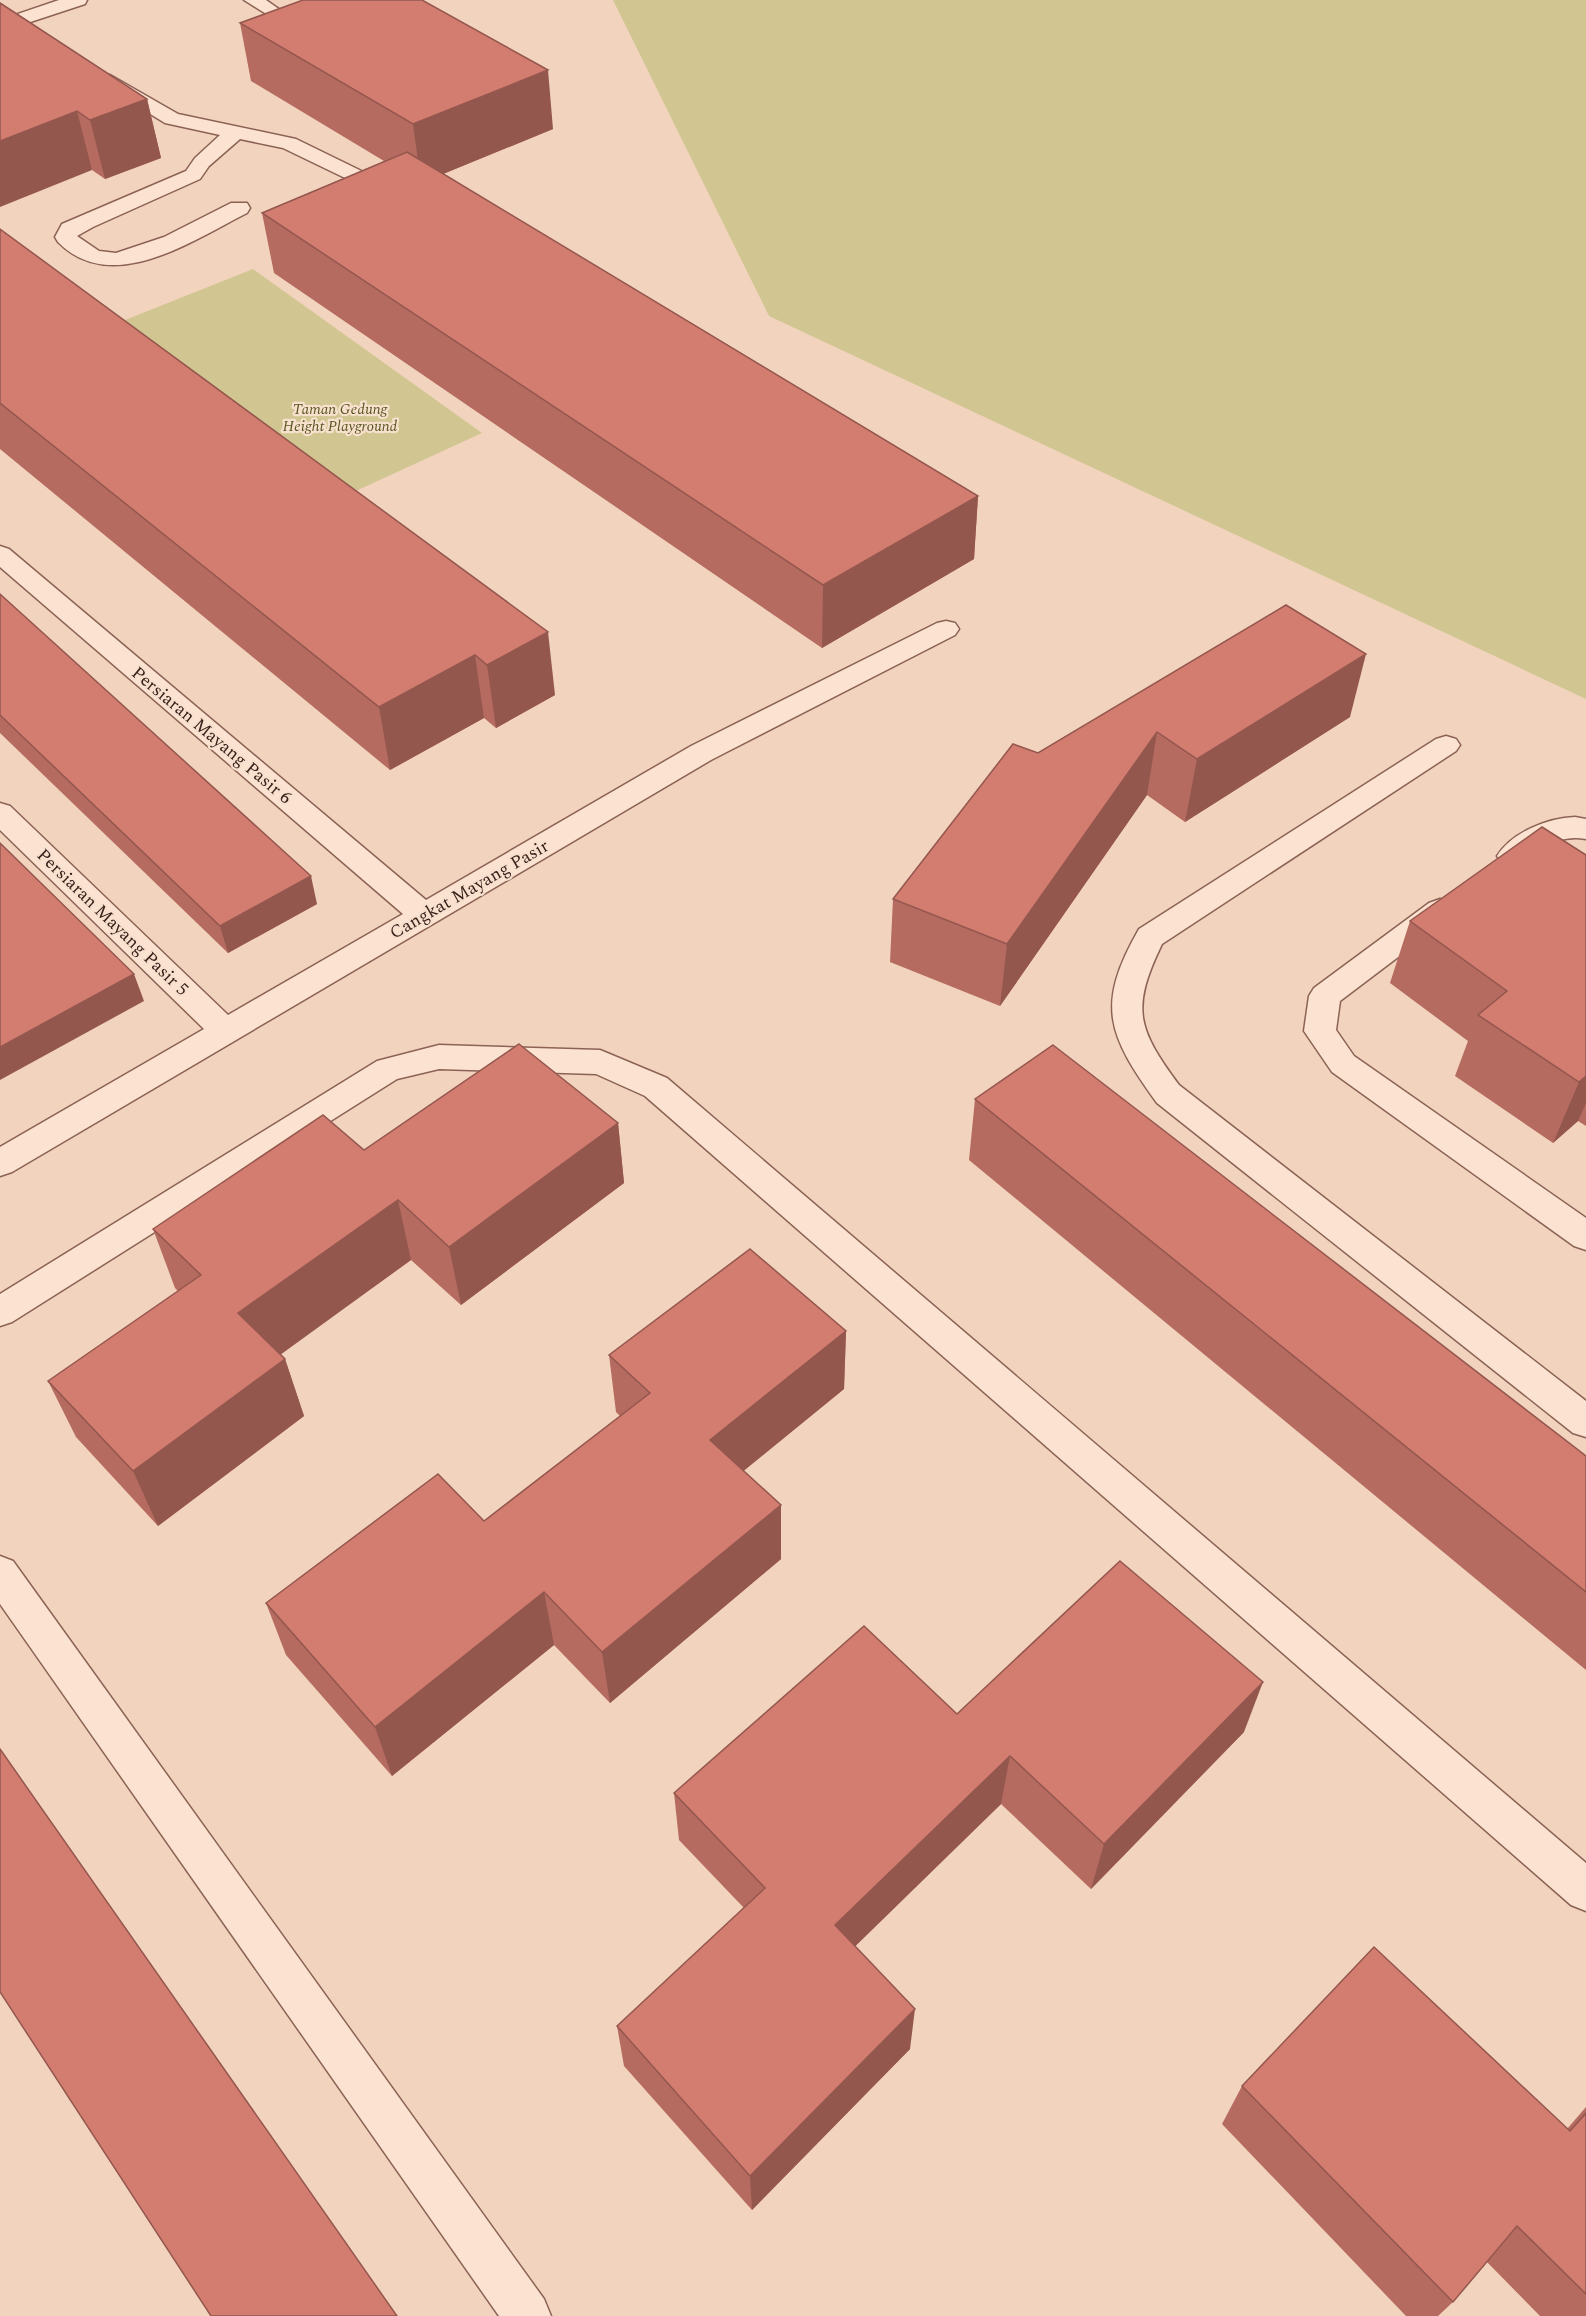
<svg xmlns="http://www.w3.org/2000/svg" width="1586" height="2316" viewBox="0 0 1586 2316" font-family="Spectral,serif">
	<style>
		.green { fill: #d1c691 }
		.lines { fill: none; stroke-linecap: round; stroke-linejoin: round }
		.minor-casing { stroke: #8b6255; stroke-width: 3 }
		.minor { fill: #fce3d1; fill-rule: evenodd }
		.wall { fill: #b56b60 }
		.shaded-wall { fill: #94574e }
		.building { fill: #d37c70; stroke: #94574e; stroke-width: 1.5 }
		.labels { text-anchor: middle; stroke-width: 4.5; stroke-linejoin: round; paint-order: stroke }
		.far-park-label { font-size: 15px; font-style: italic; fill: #585620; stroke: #f8e0ce }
		.street-label { font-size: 18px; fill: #39211b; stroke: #f8e0ce }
	</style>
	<rect width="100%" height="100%" fill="#f2d3bd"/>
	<g class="green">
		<polygon points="613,0 1586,0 1586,699 769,316"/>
		<polygon points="253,269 482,433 334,501 110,326"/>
	</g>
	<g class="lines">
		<defs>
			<g id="minor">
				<polygon points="59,0 87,0 85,4 0,32 0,20"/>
				<polygon points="244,0 266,0 293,19 284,25"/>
				<path d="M110,75L178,114L296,139L386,183L390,187L386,191H372L283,148L240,139L209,166L200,179L93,227L77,236L99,251L116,253L164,237L231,203H247L250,208L247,213C193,240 112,297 58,242L55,237L62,224L186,171L195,158L220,135L165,123L103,85L100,81L103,77Z"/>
				<polygon points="0,546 9,549 426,900 691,746 937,623 946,621 955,623 959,629 955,635 711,760 12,1172 0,1176 0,1147 204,1029 0,830 0,803 10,806 228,1015 403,914 0,567"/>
				<path d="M1446,736L1456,739L1460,745L1456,751L1162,944C1130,1010 1138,1029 1179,1085L1586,1401V1437L1573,1433L1157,1103C1108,1035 1095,1006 1139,929L1436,739Z"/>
				<path d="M1575,817L1586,819V839C1543,831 1533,872 1502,863L1497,856C1512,832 1548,818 1575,817Z"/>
				<polygon points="1440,899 1451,903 1455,910 1451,917 1340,1001 1336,1030 1354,1056 1586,1218 1586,1250 1574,1246 1332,1072 1304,1031 1309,996 1314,988 1429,903"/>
				<polygon points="439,1045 600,1050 667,1078 1586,1863 1586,1911 1571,1905 645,1096 596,1074 439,1069 397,1079 12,1322 0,1326 0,1294 377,1061"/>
				<polygon points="0,1556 13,1561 544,2299 551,2316 499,2316 0,1604"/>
			</g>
		</defs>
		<use href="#minor" class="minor-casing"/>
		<use href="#minor" class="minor"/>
	</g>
	<g class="wall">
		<polygon points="0,3 147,99 161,158 105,179 92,170"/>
		<polygon points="240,23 553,129 443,174 978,496 974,559 822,648 274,273 262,213 384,161 251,81"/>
		<polygon points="0,229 555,695 496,728 484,718 390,770 0,449"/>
		<polygon points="0,594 317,904 228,953 0,733"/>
		<polygon points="1286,605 1350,717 1185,822 1147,795 1000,1006 890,962 893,899"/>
		<polygon points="1586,855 1586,1126 1578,1121 1553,1143 1455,1076 1468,1041 1390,983 1410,921"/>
		<polygon points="975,1099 1586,1456 1586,1670 969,1160"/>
		<polygon points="618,1123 624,1183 461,1305 411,1260 280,1354 285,1359 304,1416 158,1526 76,1437 48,1381 178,1291 175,1288 153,1229 364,1150"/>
		<polygon points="846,1331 844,1389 743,1471 781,1505 781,1559 610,1703 554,1645 392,1776 286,1655 266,1603 484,1521 620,1416 616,1412 609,1355"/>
		<polygon points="957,1714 1244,1732 1091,1889 1001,1804 855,1946 910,2049 752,2210 624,2066 617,2026 744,1908 679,1840 674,1793"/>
		<polygon points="1242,2086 1567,2129 1586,2107 1586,2316 1540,2316 1487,2262 1453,2302 1438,2316 1406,2316 1222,2124"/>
	</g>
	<g class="shaded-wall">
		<polygon points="548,70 553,129 421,183 413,124"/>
		<polygon points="147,99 161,158 105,179 90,120"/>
		<polygon points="77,111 92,170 0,207 0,141"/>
		<polygon points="978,496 974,559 822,648 823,585"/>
		<polygon points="548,632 555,695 496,728 487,665"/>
		<polygon points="1366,654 1350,717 1185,822 1197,759"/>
		<polygon points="475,655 484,718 390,770 379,707"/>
		<polygon points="1157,732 1147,795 1000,1006 1007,944"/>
		<polygon points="311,876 317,904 228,953 220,926"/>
		<polygon points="134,974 144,1001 0,1080 0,1047"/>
		<polygon points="1586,1076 1586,1103 1578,1121 1553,1143 1579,1082"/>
		<polygon points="618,1123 624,1183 461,1305 449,1247"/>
		<polygon points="398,1200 411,1260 258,1371 238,1313"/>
		<polygon points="846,1331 844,1389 713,1496 710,1440"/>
		<polygon points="285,1359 304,1416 158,1526 133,1471"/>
		<polygon points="781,1505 781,1559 610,1703 602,1652"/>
		<polygon points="544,1592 554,1645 392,1776 375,1727"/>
		<polygon points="1263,1682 1244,1732 1091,1889 1104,1844"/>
		<polygon points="1010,1756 1001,1804 833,1968 835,1925"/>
		<polygon points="915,2009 910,2049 752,2210 750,2176"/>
	</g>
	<g class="building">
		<polygon points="303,0 422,0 548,70 413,124 240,23"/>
		<polygon points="0,3 147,99 90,120 77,111 0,141"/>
		<polygon points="407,152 978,496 823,585 262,213"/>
		<polygon points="0,229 548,632 487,665 475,655 379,707 0,403"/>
		<polygon points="0,594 311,876 220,926 0,715"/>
		<polygon points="1286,605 1366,654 1197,759 1157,732 1007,944 893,899 1013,744 1038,753"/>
		<polygon points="1542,827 1586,855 1586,1076 1579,1082 1478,1015 1507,991 1410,921"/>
		<polygon points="0,843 134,974 0,1047"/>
		<polygon points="519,1044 618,1123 449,1247 398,1200 238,1313 285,1359 133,1471 48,1381 201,1275 153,1229 323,1115 364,1150"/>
		<polygon points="1053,1045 1586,1456 1586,1592 975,1099"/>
		<polygon points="750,1249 846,1331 710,1440 781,1505 602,1652 544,1592 375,1727 266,1603 438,1474 484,1521 650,1393 609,1355"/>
		<polygon points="1120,1561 1263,1682 1104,1844 1010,1756 835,1925 915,2009 750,2176 617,2026 765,1888 674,1793 864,1626 957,1714"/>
		<polygon points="0,1749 397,2316 211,2316 0,1992"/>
		<polygon points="1374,1947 1570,2131 1586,2113 1586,2294 1517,2226 1453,2302 1242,2086"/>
	</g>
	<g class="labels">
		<g class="far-park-label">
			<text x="340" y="414">Taman Gedung<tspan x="340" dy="17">Height Playground</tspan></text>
		</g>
		<g class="street-label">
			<text transform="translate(212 735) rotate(40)" y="6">Persiaran Mayang Pasir 6</text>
			<text transform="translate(469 889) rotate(-30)" y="6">Cangkat Mayang Pasir</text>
			<text transform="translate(113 922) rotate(44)" y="6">Persiaran Mayang Pasir 5</text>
		</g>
	</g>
</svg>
